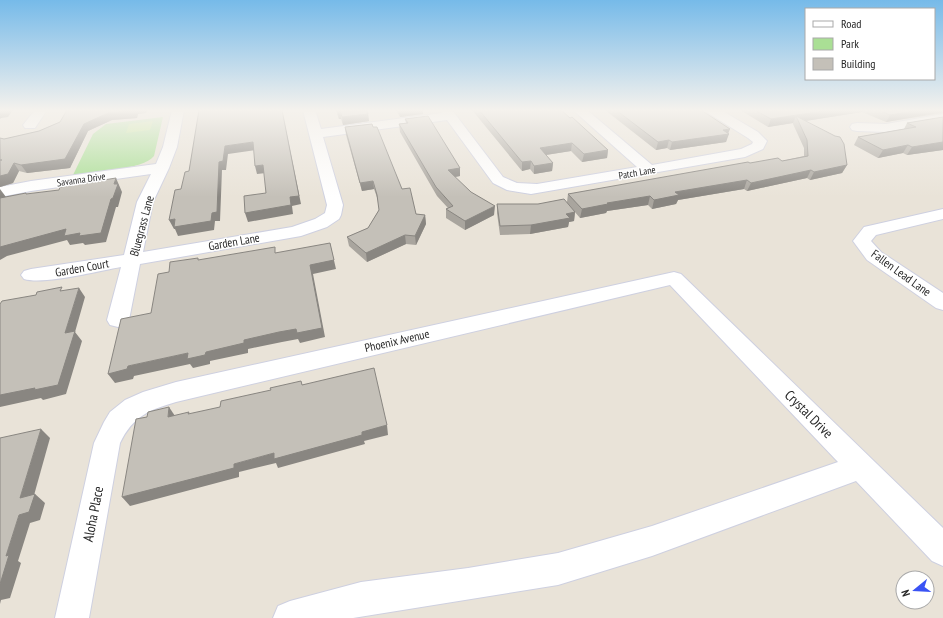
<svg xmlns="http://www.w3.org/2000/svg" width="943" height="618" viewBox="0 0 943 618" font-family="'PT Sans Narrow',sans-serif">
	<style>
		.green { fill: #aadf95 }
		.pitch { fill: #bee791 }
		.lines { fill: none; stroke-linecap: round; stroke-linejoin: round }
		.street-casing { stroke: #ced0e0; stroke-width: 2 }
		.street { fill: #fff; fill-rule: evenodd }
		.wall { fill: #a9a59e }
		.shaded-wall { fill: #898681 }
		.building { fill: #c4c0b8; stroke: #898681 }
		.labels { text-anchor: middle; stroke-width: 3; stroke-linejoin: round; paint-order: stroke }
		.far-street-label { font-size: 10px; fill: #272727; stroke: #fff }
		.street-label { font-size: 12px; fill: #272727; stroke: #fff }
		.near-street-label { font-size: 14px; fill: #272727; stroke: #fff }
	</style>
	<rect width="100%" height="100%" fill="#e9e3d8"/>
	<path class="green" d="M163,117L154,156C143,170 92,172 73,175L93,134L106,124Z"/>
	<polygon class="pitch" points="153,121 150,130 126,133 129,124"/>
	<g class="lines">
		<defs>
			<g id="street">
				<polygon points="35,110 47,110 35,128 25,128 23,125"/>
				<path d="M172,110H184L177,147L169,168L153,202L143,252L292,227L315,219L325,213L327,205L303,110H315L321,129L442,113L440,110H452L503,177L517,183L537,184L637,167L573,110H587L652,165L741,149L752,144L753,142L748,138L708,113L706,110H721L758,132L767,141L763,149L745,157L531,194L507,190L493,183L447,120L323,137L343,205L341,215L339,219L327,227L301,236L140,264L129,320L126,325L118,327L110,325L107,320L121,267C98,271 44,285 24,279L21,275L24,271L31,269L124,255L137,202L151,174L31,191L0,197V187L31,181L156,164L163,147Z"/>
				<polygon points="943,114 943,122 886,132 857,131 852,130 850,127 852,124 857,123 886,124"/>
				<polygon points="943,209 943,219 876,235 871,241 881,252 943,293 943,310 936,308 867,260 853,241 864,227"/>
				<path d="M674,272L681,274L943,528V566L932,561L856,481L652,556L558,585L353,618H273L278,606L290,601L361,582L468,568L558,553L652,526L838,462L670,285L176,402C149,410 133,416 120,443L89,618H55L94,443L104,422L110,412L125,400L143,392L176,382Z"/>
			</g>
		</defs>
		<use href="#street" class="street-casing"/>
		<use href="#street" class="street"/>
	</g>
	<g class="wall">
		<polygon points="336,110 367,110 368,114 369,121 343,125 341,119 339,119"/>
		<polygon points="396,110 423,110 423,114 400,117"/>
		<polygon points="472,110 561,110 570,118 608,150 607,158 582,162 571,151 546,155 553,163 552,171 534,174 530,169 522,171"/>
		<polygon points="605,110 701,110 728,133 726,142 670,150 667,148 656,150"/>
		<polygon points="740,110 943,110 943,113 886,122 862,112 805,121 847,165 842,173 810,180 807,178 747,191 744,189 678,200 676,204 652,209 648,205 607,211 606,213 580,218 574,211 575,212 574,221 569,222 568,227 530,234 500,235 497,213 497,204 538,204 567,202 568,194 750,163 782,161 804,156 804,148 793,124 793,123 768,127"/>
		<polygon points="146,113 138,114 137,118 112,120 88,131 70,168 27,173 19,171 13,183 0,187 0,138 4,139 39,131 60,122"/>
		<polygon points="943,117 943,150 907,155 903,153 878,158 854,145 858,137 904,129 907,123"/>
		<polygon points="405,119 460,168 460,176 455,177 494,215 465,230 446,218 446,209 448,208 437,196 400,132 399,124 406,123"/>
		<polygon points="345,127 402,189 416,214 425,215 426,224 416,245 406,244 367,262 349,246 347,237 368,228 379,210 379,203 374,189 362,191 346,135"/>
	</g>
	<g class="shaded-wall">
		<polygon points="0,110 13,110 8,117 1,118 0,119"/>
		<polygon points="133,110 148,110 146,113 138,114 137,118 112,120 88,131 70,168 27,173 21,165 84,124 108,113"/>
		<polygon points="282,110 301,204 292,206 293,214 248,222 245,213 290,197"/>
		<polygon points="399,110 423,110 423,114 400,117"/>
		<polygon points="829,110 863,110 862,112 799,122 796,116 793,123 768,127 771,119"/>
		<polygon points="918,110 943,110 943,112 886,122 890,115"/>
		<polygon points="340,111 341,119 339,119 337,112"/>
		<polygon points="368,114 369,121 343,125 342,117"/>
		<polygon points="730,129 728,134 729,134 726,142 670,150 672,142 723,130"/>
		<polygon points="669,140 667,148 656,150 658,142"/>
		<polygon points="253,142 256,150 228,154 226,170 222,170 220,221 215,221 214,230 178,236 175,229 174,229 169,220 175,219 219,162 225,146"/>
		<polygon points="943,142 943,150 907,155 912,147"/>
		<polygon points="572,143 571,151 539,156 540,148"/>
		<polygon points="908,145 903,153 878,158 883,150"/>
		<polygon points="608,150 607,158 582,162 584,154"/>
		<polygon points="531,161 530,169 522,171 522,162"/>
		<polygon points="14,163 19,171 13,183 0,187 0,176"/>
		<polygon points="553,163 552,171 534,174 534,166"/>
		<polygon points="263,165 266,173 257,174 255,166"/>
		<polygon points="847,165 842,173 810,180 814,172"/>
		<polygon points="460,168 460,176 449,178 448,170"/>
		<polygon points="811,170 807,178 747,191 751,183"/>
		<polygon points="116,178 122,192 118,207 116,207 106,242 85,245 83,243 70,245 67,240 7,256 0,260 0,247 114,184"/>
		<polygon points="747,180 744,189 678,200 676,204 652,209 654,200 675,192"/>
		<polygon points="373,181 374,189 362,191 360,183"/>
		<polygon points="0,189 6,197 0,208"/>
		<polygon points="650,196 648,205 607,211 606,213 580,218 582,209 607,203"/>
		<polygon points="495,206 494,215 465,230 465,221"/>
		<polygon points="575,212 574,221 569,222 568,227 530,234 531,225 566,214"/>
		<polygon points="425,215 426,224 416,245 415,236"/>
		<polygon points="405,235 406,244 367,262 366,253"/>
		<polygon points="330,243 336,269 313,274 325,337 300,343 298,339 282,342 248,349 248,353 210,361 210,364 193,368 190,364 134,376 133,379 115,383 108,374 128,366 188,353 206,352 244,340"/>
		<polygon points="79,288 85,297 75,332 82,341 66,394 43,400 41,398 0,407 0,395 65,333"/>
		<polygon points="169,407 175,416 168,417"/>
		<polygon points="387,425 388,435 364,441 365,444 278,468 276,463 239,472 239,477 130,506 122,497 234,464 274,453"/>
		<polygon points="41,429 50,438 31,506 20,498"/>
		<polygon points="35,494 45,503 40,520 30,523 18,561 21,563 10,598 1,600 0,604 0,584 6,556 19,515"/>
	</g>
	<g class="building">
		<polygon points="67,110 133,110 108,113 84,124 65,159 21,165 14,163 8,174 0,176 0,160 2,160 0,160 0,138 4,139 39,131 60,122"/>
		<polygon points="199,110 282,110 299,196 290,197 291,205 245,213 244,196 266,193 263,165 255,166 253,142 225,146 223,161 219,162 217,212 212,213 211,221 174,227 175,219 169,220 175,190 181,189 185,172 189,171"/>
		<polygon points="337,110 367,110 368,114 342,117 340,111 337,112"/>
		<polygon points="479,110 561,110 570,118 572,117 608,150 584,154 572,143 540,148 553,163 534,166 531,161 522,162"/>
		<polygon points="616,110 701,110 730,129 723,130 729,134 672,142 669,140 658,142"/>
		<polygon points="755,110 829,110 771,119"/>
		<polygon points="879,110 918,110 890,115"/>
		<polygon points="428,116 460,168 448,170 471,192 495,206 465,221 446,209 453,206 436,187 399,124 408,123 405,119"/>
		<polygon points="796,116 835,136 840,137 844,144 847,165 814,172 811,170 751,183 747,180 675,192 679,195 654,200 650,196 607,203 608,204 582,209 568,194 748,162 750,163 778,158 782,161 808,156 807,140"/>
		<polygon points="943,117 943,142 912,147 908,145 883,150 858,137 916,127 907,123"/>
		<polygon points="372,124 373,127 377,127 402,189 410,188 416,214 425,215 415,236 405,235 366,253 347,237 368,228 379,210 377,195 373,181 360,183 345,127"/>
		<polygon points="116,178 114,184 118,184 113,198 111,199 101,233 79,236 80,233 64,236 66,229 0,247 0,198 26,193 26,194 59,190 60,187"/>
		<polygon points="564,199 575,212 566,214 570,218 531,225 500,226 497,204 538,204"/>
		<polygon points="330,243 334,260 310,265 322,328 297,333 296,329 279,332 244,340 244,343 206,352 205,355 187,359 188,353 128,366 127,369 108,374 121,319 151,313 158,274 169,272 170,262 198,258 198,260 275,247 275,253"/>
		<polygon points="62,287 60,291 79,288 65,333 75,331 58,385 34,390 35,388 0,395 0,304 2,301 36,295 37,292"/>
		<polygon points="374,368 387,425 362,432 362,435 274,459 274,453 234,464 234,468 122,497 136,419 147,417 148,412 169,407 168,417 189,412 188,414 220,407 221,401 271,390 270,388 301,381 302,385"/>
		<polygon points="41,429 20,498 35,494 29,512 19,515 6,556 9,555 0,584 0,438"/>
	</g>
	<linearGradient id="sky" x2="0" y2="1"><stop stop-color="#76bae9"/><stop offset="0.56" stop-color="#f5f2ed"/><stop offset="1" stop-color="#f5f2ed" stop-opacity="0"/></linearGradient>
	<rect width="943" height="197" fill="url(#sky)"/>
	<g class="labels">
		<g class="far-street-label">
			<text transform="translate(637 172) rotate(-10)" y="4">Patch Lane</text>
			<text transform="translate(81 179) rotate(-8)" y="4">Savanna Drive</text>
		</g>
		<g class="street-label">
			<text transform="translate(142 226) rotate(-75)" y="4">Bluegrass Lane</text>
			<text transform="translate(234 242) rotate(-10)" y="4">Garden Lane</text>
			<text transform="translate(82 268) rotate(-10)" y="4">Garden Court</text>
			<text transform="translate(901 273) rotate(36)" y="4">Fallen Lead Lane</text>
			<text transform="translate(397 341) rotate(-13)" y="4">Phoenix Avenue</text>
		</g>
		<g class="near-street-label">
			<text transform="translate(809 414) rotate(45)" y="5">Crystal Drive</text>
			<text transform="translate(93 514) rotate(-79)" y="5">Aloha Place</text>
		</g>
	</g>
	<rect x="805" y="8" width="130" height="72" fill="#ffffff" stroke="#a9a9a9"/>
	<rect x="813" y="21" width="20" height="6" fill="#ffffff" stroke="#a9a9a9"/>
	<text x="841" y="28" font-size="12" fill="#272727">Road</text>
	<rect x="813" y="38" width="20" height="12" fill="#aadf95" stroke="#a9a9a9"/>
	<text x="841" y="48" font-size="12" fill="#272727">Park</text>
	<rect x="813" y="58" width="20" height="12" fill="#c4c0b8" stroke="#a9a9a9"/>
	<text x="841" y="68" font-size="12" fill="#272727">Building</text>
	<g transform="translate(915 590) rotate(252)"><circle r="19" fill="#ffffff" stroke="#a9a9a9"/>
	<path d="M0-3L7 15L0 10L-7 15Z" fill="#3a53f4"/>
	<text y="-6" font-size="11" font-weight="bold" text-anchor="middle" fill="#272727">N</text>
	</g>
</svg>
